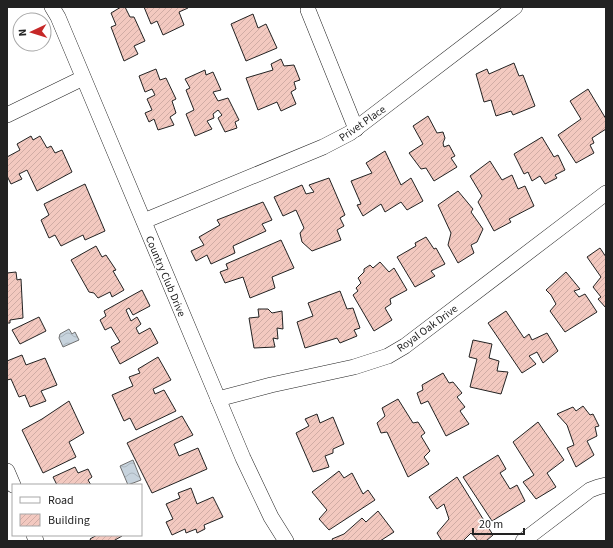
<svg xmlns="http://www.w3.org/2000/svg" width="613" height="548" viewBox="0 0 613 548" font-family="'Source Sans 3',sans-serif">
	<style>
		.water { fill: url(#water-waves); stroke: #6f6f6f }
		.building { fill: url(#building-hatch); stroke: #222 }
		.lines { fill: none; stroke-linecap: round; stroke-linejoin: round }
		.minor-casing { stroke: #222; stroke-width: 16 }
		.minor { stroke: #fff; stroke-width: 15 }
		.labels { text-anchor: middle; stroke-width: 3; stroke-linejoin: round; paint-order: stroke }
		.street-label { font-size: 11px; fill: #222; stroke: #fff }
	</style>
	<defs>
		<pattern id="water-waves" width="16" height="10" patternUnits="userSpaceOnUse"><rect width="16" height="10" fill="#c7d3dd"/><path d="M0 5q4-4 8 0t8 0" fill="none" stroke="#abb5bd"/></pattern>
		<pattern id="building-hatch" width="6" height="6" patternUnits="userSpaceOnUse"><rect width="6" height="6" fill="#f3c9c0"/><path d="M-1 1l2-2M0 6l6-6M5 7l2-2" fill="none" stroke="#d0aca5"/></pattern>
	</defs>
	<rect width="100%" height="100%" fill="#fff"/>
	<g class="water">
		<polygon points="69,329 72,334 75,332 79,340 63,347 59,338 60,334"/>
		<polygon points="133,460 141,480 128,485 120,466"/>
	</g>
	<g class="building">
		<polygon points="121,7 125,7 130,17 134,17 145,41 134,46 138,54 124,61 111,27 116,25 111,13"/>
		<polygon points="144,7 188,7 188,8 179,12 184,25 163,35 157,21 151,24"/>
		<polygon points="253,14 258,28 266,24 277,48 246,61 231,24"/>
		<polygon points="281,59 284,66 294,65 300,80 294,82 296,89 291,92 296,104 281,111 277,102 258,110 246,78 273,70 271,64"/>
		<polygon points="514,63 519,76 523,75 535,106 513,115 511,111 496,116 491,100 484,102 476,74 487,69 489,74"/>
		<polygon points="156,69 160,80 166,78 176,99 172,101 176,113 170,117 174,125 158,130 154,119 149,122 145,113 152,110 147,99 155,95 152,89 145,92 139,76"/>
		<polygon points="205,70 206,75 213,72 221,90 213,92 218,101 228,98 239,120 235,122 237,128 225,132 218,118 222,115 218,110 213,114 214,118 207,121 212,129 195,136 186,114 194,110 186,90 190,88 185,79"/>
		<polygon points="588,89 606,119 606,129 592,138 594,143 590,145 594,153 576,163 558,135 581,119 570,101"/>
		<polygon points="428,116 437,133 443,132 445,138 443,143 444,147 449,145 455,156 451,158 457,167 434,181 426,168 421,169 409,153 423,144 413,126"/>
		<polygon points="31,136 33,140 40,136 47,148 51,146 55,153 62,150 72,172 37,191 27,170 19,174 22,179 11,184 7,176 7,157 20,150 17,144"/>
		<polygon points="542,137 554,157 558,155 565,170 555,175 557,178 545,184 540,176 532,181 528,172 524,174 514,154"/>
		<polygon points="385,151 401,185 411,178 423,201 407,210 401,202 385,212 381,204 363,216 357,205 361,204 351,181 372,173 366,163"/>
		<polygon points="490,161 502,180 512,175 518,189 525,186 534,206 509,219 511,222 494,231 478,202 482,196 470,176"/>
		<polygon points="329,178 345,215 340,218 344,226 337,230 341,240 312,251 302,242 300,233 304,228 296,210 283,216 274,197 302,185 306,194 314,192 309,185"/>
		<polygon points="85,184 105,231 85,240 83,235 61,246 55,235 49,238 41,220 49,215 44,204"/>
		<polygon points="458,191 473,209 471,212 483,229 477,242 471,245 474,253 458,263 448,245 451,233 438,205"/>
		<polygon points="263,202 272,220 262,224 266,231 233,246 235,253 211,264 207,255 196,261 191,251 204,245 199,237 220,225 217,220"/>
		<polygon points="426,237 434,249 436,248 445,264 431,271 435,276 415,287 397,257 416,246 415,243"/>
		<polygon points="281,240 294,268 272,277 275,288 250,298 243,277 225,283 220,272 228,269 226,264"/>
		<polygon points="96,246 102,257 106,255 116,270 113,271 124,290 112,297 110,292 98,298 94,293 89,292 71,260"/>
		<polygon points="600,248 606,257 606,308 598,299 601,297 593,287 601,277 587,257"/>
		<polygon points="380,262 389,272 394,268 407,290 390,299 391,304 385,308 392,320 374,331 353,295 358,291 356,288 361,283 358,278 364,272 364,269 370,265 373,268"/>
		<polygon points="16,272 17,280 21,279 23,318 10,320 10,323 7,323 7,273"/>
		<polygon points="566,272 580,289 574,291 579,297 585,294 597,312 565,332 550,311 556,304 551,295 546,290"/>
		<polygon points="142,290 150,306 133,315 129,308 126,310 131,321 137,317 141,324 136,328 139,334 150,328 158,343 120,364 111,347 120,342 111,327 105,330 100,320 106,316 104,311"/>
		<polygon points="340,291 347,309 353,308 360,328 354,330 357,336 340,343 337,338 305,348 297,322 313,316 308,303"/>
		<polygon points="258,309 268,309 272,313 282,311 283,329 277,328 278,339 273,338 275,347 254,348 249,318 259,317"/>
		<polygon points="506,311 524,338 529,334 532,340 547,333 558,351 543,363 537,352 529,356 536,364 522,373 488,323"/>
		<polygon points="39,317 46,331 20,344 12,330"/>
		<polygon points="473,340 492,344 489,358 499,361 497,371 508,372 501,394 470,387 477,359 469,357"/>
		<polygon points="22,355 26,365 45,358 57,385 41,391 46,401 30,407 25,395 19,397 11,379 7,380 7,361"/>
		<polygon points="158,357 171,380 153,389 155,394 164,390 176,411 136,430 130,418 124,421 112,395 133,386 129,377 140,373 138,369"/>
		<polygon points="443,373 449,383 453,382 462,393 457,397 465,407 460,411 469,424 446,436 428,401 421,404 417,393 423,390 422,385"/>
		<polygon points="398,399 413,423 418,422 425,433 421,436 430,451 424,457 429,464 408,477 387,432 381,433 377,423 385,416 382,408"/>
		<polygon points="69,401 84,433 69,442 76,457 43,473 22,430 42,419"/>
		<polygon points="583,406 590,415 593,414 599,426 595,427 597,436 587,441 594,455 576,467 567,448 574,445 567,425 557,414 573,407 576,411"/>
		<polygon points="317,414 320,423 333,417 344,444 333,449 333,453 325,456 329,467 313,472 296,433 309,426 305,419"/>
		<polygon points="182,416 193,435 174,444 179,456 198,448 207,469 152,493 127,443"/>
		<polygon points="538,422 564,460 547,473 556,487 536,499 523,482 534,475 513,442"/>
		<polygon points="498,455 506,469 500,473 510,489 517,485 525,501 492,521 463,477"/>
		<polygon points="75,467 78,473 88,469 92,477 88,480 91,485 57,485 53,477"/>
		<polygon points="339,471 344,478 352,473 363,494 368,490 375,500 329,530 319,519 327,510 312,492"/>
		<polygon points="457,477 493,535 486,541 478,541 471,533 463,541 442,541 437,533 449,519 444,504 437,509 429,497"/>
		<polygon points="191,488 197,504 213,497 223,517 204,525 205,529 197,533 196,529 186,533 185,529 172,535 166,522 173,519 166,504 180,498 178,493"/>
		<polygon points="378,511 394,532 380,541 333,541 332,539 344,534 362,518 366,522"/>
		<polygon points="97,535 122,535 122,536 115,540 116,541 91,541 90,539"/>
	</g>
	<g class="lines">
		<defs>
			<g id="minor">
				<polyline points="52,7 58,17 243,458 271,517 286,541"/>
				<polyline points="308,10 356,129"/>
				<polyline points="7,115 83,78"/>
				<polyline points="144,221 323,147 350,133 515,7"/>
				<polyline points="218,399 271,385 354,367 388,356 405,346 606,193"/>
				<polyline points="7,471 13,485"/>
				<polyline points="34,535 36,541"/>
				<polyline points="523,541 590,490 598,487 606,485"/>
			</g>
		</defs>
		<use href="#minor" class="minor-casing"/>
		<use href="#minor" class="minor"/>
	</g>
	<g class="labels">
		<g class="street-label">
			<text transform="translate(362 123) rotate(-35)" y="4">Privet Place</text>
			<text transform="translate(166 276) rotate(67)" y="4">Country Club Drive</text>
			<text transform="translate(427 328) rotate(-36)" y="4">Royal Oak Drive</text>
		</g>
	</g>
	<rect width="613" height="548" fill="none" stroke="#222222" stroke-width="16"/>
	<rect x="12" y="484" width="130" height="52" fill="#ffffff" stroke="#a7a7a7"/>
	<rect x="20" y="497" width="20" height="6" fill="#ffffff" stroke="#a7a7a7"/>
	<text x="48" y="504" font-size="12" fill="#222222">Road</text>
	<rect x="20" y="514" width="20" height="12" fill="url(#building-hatch)" stroke="#a7a7a7"/>
	<text x="48" y="524" font-size="12" fill="#222222">Building</text>
	<g transform="translate(32 32) rotate(266)"><circle r="19" fill="#ffffff" stroke="#a7a7a7"/>
	<path d="M0-3L7 15L0 10L-7 15Z" fill="#c62828"/>
	<text y="-6" font-size="11" font-weight="bold" text-anchor="middle" fill="#222222">N</text>
	</g>
	<path d="M473 528v6h51v-6" fill="none" stroke="#222222" stroke-width="2"/>
	<text x="479" y="528" font-size="12" fill="#222222" stroke="#ffffff" stroke-width="3" paint-order="stroke">20 m</text>
</svg>
